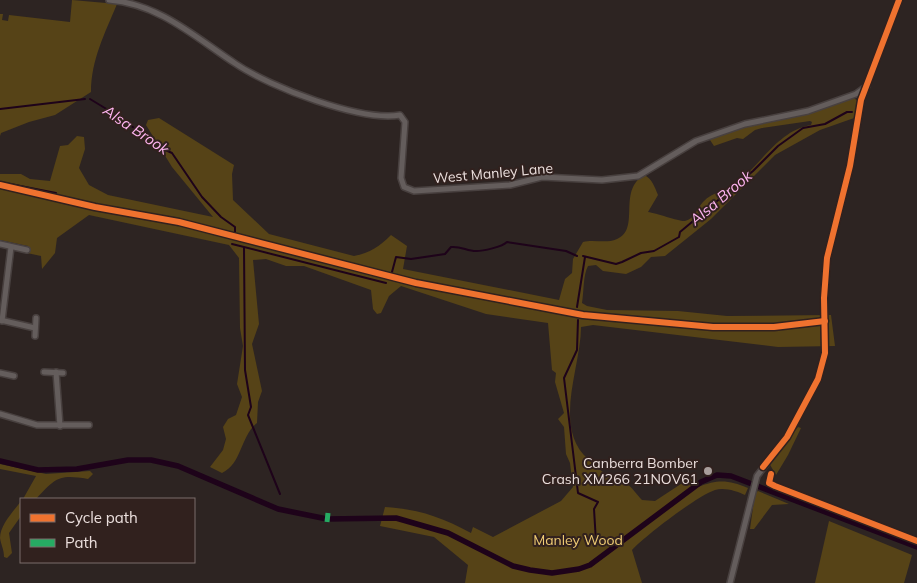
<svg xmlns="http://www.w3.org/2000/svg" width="917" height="583" viewBox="0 0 917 583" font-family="Mulish,sans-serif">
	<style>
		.green { fill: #564317 }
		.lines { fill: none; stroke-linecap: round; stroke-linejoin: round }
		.stream { stroke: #1e031a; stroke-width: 2 }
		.canal { stroke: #1e031a; stroke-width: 5.5 }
		.minor-casing { stroke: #48403f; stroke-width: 8 }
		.minor { stroke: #645d5c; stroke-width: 5 }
		.quiet { stroke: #26ab63; stroke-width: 5; stroke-dasharray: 10 5; stroke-linecap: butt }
		.cycleway-casing { stroke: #31211e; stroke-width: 9 }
		.cycleway { stroke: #ef722f; stroke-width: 6 }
		.poi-dot { fill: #a89e9c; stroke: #31211e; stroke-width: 2 }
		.labels { text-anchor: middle; stroke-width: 4; stroke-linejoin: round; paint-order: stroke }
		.street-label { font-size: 14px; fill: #ebdfdd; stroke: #31211e }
		.poi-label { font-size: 14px; fill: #ebdfdd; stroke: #31211e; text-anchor: end }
		.park-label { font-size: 14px; fill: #efcb74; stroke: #31211e }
		.water-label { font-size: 15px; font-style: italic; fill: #feb4f0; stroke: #31211e }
	</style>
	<rect width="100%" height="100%" fill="#2d2422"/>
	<g class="green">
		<path d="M72,0L117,4C105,33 91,60 91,92L55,115L29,122L1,133L0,136V14H3L2,20L8,21L9,15L70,22Z"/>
		<path d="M853,98L859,101L857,117L820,130L775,155L711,219L665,256L651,257L641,267L626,274L603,271L596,265L588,266C583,275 584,291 582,303L587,306L607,310L678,311L727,316L831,315L835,346L778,347L593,325L581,327C581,368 552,427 588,459C595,466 603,473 612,478C616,481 622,481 626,483C632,487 637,495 642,500L655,501L690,478L698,487C718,479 729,480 748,488L745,495C737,491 724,487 715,490C697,496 645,536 632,550L642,583H465L468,565L434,537L380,526L385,507C419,509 441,517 471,533L473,527L493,537L561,501L573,487L570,463L566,454L564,427L558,419L564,413L555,382L556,373L552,370L548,323L486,314L401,286L389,296L381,313L377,314L373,309L371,290L304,266H286L266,259L253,260L259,324L252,344L262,391L258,402L257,423C240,437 242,464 222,473L210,467L223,450L226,439L223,427L228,419L236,415L242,397L237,384L243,346L240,328L239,258L229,245L89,215L57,238L55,253L42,269L41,256L27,253L28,246L0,240V174H21L30,179L50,181L60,146L68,145L77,136L84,137L85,149L79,168L89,185L108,195L213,217L172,167L146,125L148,120L159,118L234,165L232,174L233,200L269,234L354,256C370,253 380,246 391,235L407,246L403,269L559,300L565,279L572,273L573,259L583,242C594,239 606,244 617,239C641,229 617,191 644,175C652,178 655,188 658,195L648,212C656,213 681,222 685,221C695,219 697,208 703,202C713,191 728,191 737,183C761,164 779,130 811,125L812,122L810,121L762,128L755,130L743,139L737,138L714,146L710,140L713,137L764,121L817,111Z"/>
		<polygon points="798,427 801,428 788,455 776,475 769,463"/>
		<path d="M0,464L46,474L90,471L93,474L88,479C58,474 56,478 36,499H23L36,476L0,469Z"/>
		<polygon points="758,491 789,504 772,505 754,529 750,529 755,493"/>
		<path d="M21,501V516L9,533L12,553L7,558L4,557C4,549 1,545 0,538C0,525 13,512 21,501Z"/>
		<polygon points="829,521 912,555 904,583 815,583"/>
	</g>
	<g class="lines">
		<g class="stream">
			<polyline points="90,99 118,116 161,148 172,153 202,197 221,217 235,227 235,233"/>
			<polyline points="0,109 85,99"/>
			<polyline points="0,182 56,193"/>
			<polyline points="232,244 386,283"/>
			<polyline points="244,248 245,370 251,407 248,415 280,494"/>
			<polyline points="583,256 616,264 622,262 641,253 654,251 679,237 680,232 753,171 778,146 803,128 825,124 847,112 852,112"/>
			<path d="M392,272L396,257L411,259L445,254L451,247C461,246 467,251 476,251C483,251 502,247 507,242L566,251L577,256"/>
			<polyline points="577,307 585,257"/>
			<polyline points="578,320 577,350 564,378 578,493 598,502 594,509 596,542"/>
		</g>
		<polyline class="canal" points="0,461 38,470 77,469 128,460 151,460 178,466 278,509 327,519 396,518 448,533 513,566 530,570 552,573 579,569 590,565 701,482 717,475 731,476 917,547"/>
		<defs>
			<g id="minor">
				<path d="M109,0C160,4 196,38 236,64C270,87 361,122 400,115L405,122L401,178L404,187L414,191L510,185L542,177L602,180L638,176L696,141L745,124L808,111L856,94L867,86"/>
				<polyline points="0,244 27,250"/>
				<polyline points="0,320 35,328"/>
				<polyline points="2,321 11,247"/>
				<polyline points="35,336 36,318"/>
				<polyline points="44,372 63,373"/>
				<polyline points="56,372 60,426"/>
				<polyline points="0,373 14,376"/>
				<polyline points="0,414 37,425 89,425"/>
				<polyline points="730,583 757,476 787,437 818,379 825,353 824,298 827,258 850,166 861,100 899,0"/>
			</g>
		</defs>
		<use href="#minor" class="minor-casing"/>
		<use href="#minor" class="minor"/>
		<polyline class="quiet" points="327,522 328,513"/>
		<defs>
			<g id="cycleway">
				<polyline points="0,185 95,207 179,222 416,283 583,315 713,327 774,327 825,321"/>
				<polyline points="763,467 787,437 818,379 825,353 824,298 827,258 850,166 861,100 899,0"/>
				<polyline points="771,474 769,483 775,486 917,541"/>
			</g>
		</defs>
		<use href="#cycleway" class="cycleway-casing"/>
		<use href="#cycleway" class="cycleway"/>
	</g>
	<circle class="poi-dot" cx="708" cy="471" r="5"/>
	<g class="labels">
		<g class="street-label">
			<text transform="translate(493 173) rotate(-5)" y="5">West Manley Lane</text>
		</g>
		<g class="poi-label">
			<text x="698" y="468">Canberra Bomber<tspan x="698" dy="16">Crash XM266 21NOV61</tspan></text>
		</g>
		<g class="park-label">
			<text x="578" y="545">Manley Wood</text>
		</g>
		<g class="water-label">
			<text transform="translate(136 130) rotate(34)" y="5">Alsa Brook</text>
			<text transform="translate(721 198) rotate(-40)" y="5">Alsa Brook</text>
		</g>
	</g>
	<rect x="20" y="498" width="175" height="65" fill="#31211e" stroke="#7b6d6a"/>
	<rect x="30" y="514" width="25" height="8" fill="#ef722f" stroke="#7b6d6a"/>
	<text x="65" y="523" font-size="15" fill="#ebdfdd">Cycle path</text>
	<rect x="30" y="539" width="25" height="8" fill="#26ab63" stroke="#7b6d6a"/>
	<text x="65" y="548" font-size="15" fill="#ebdfdd">Path</text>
</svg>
